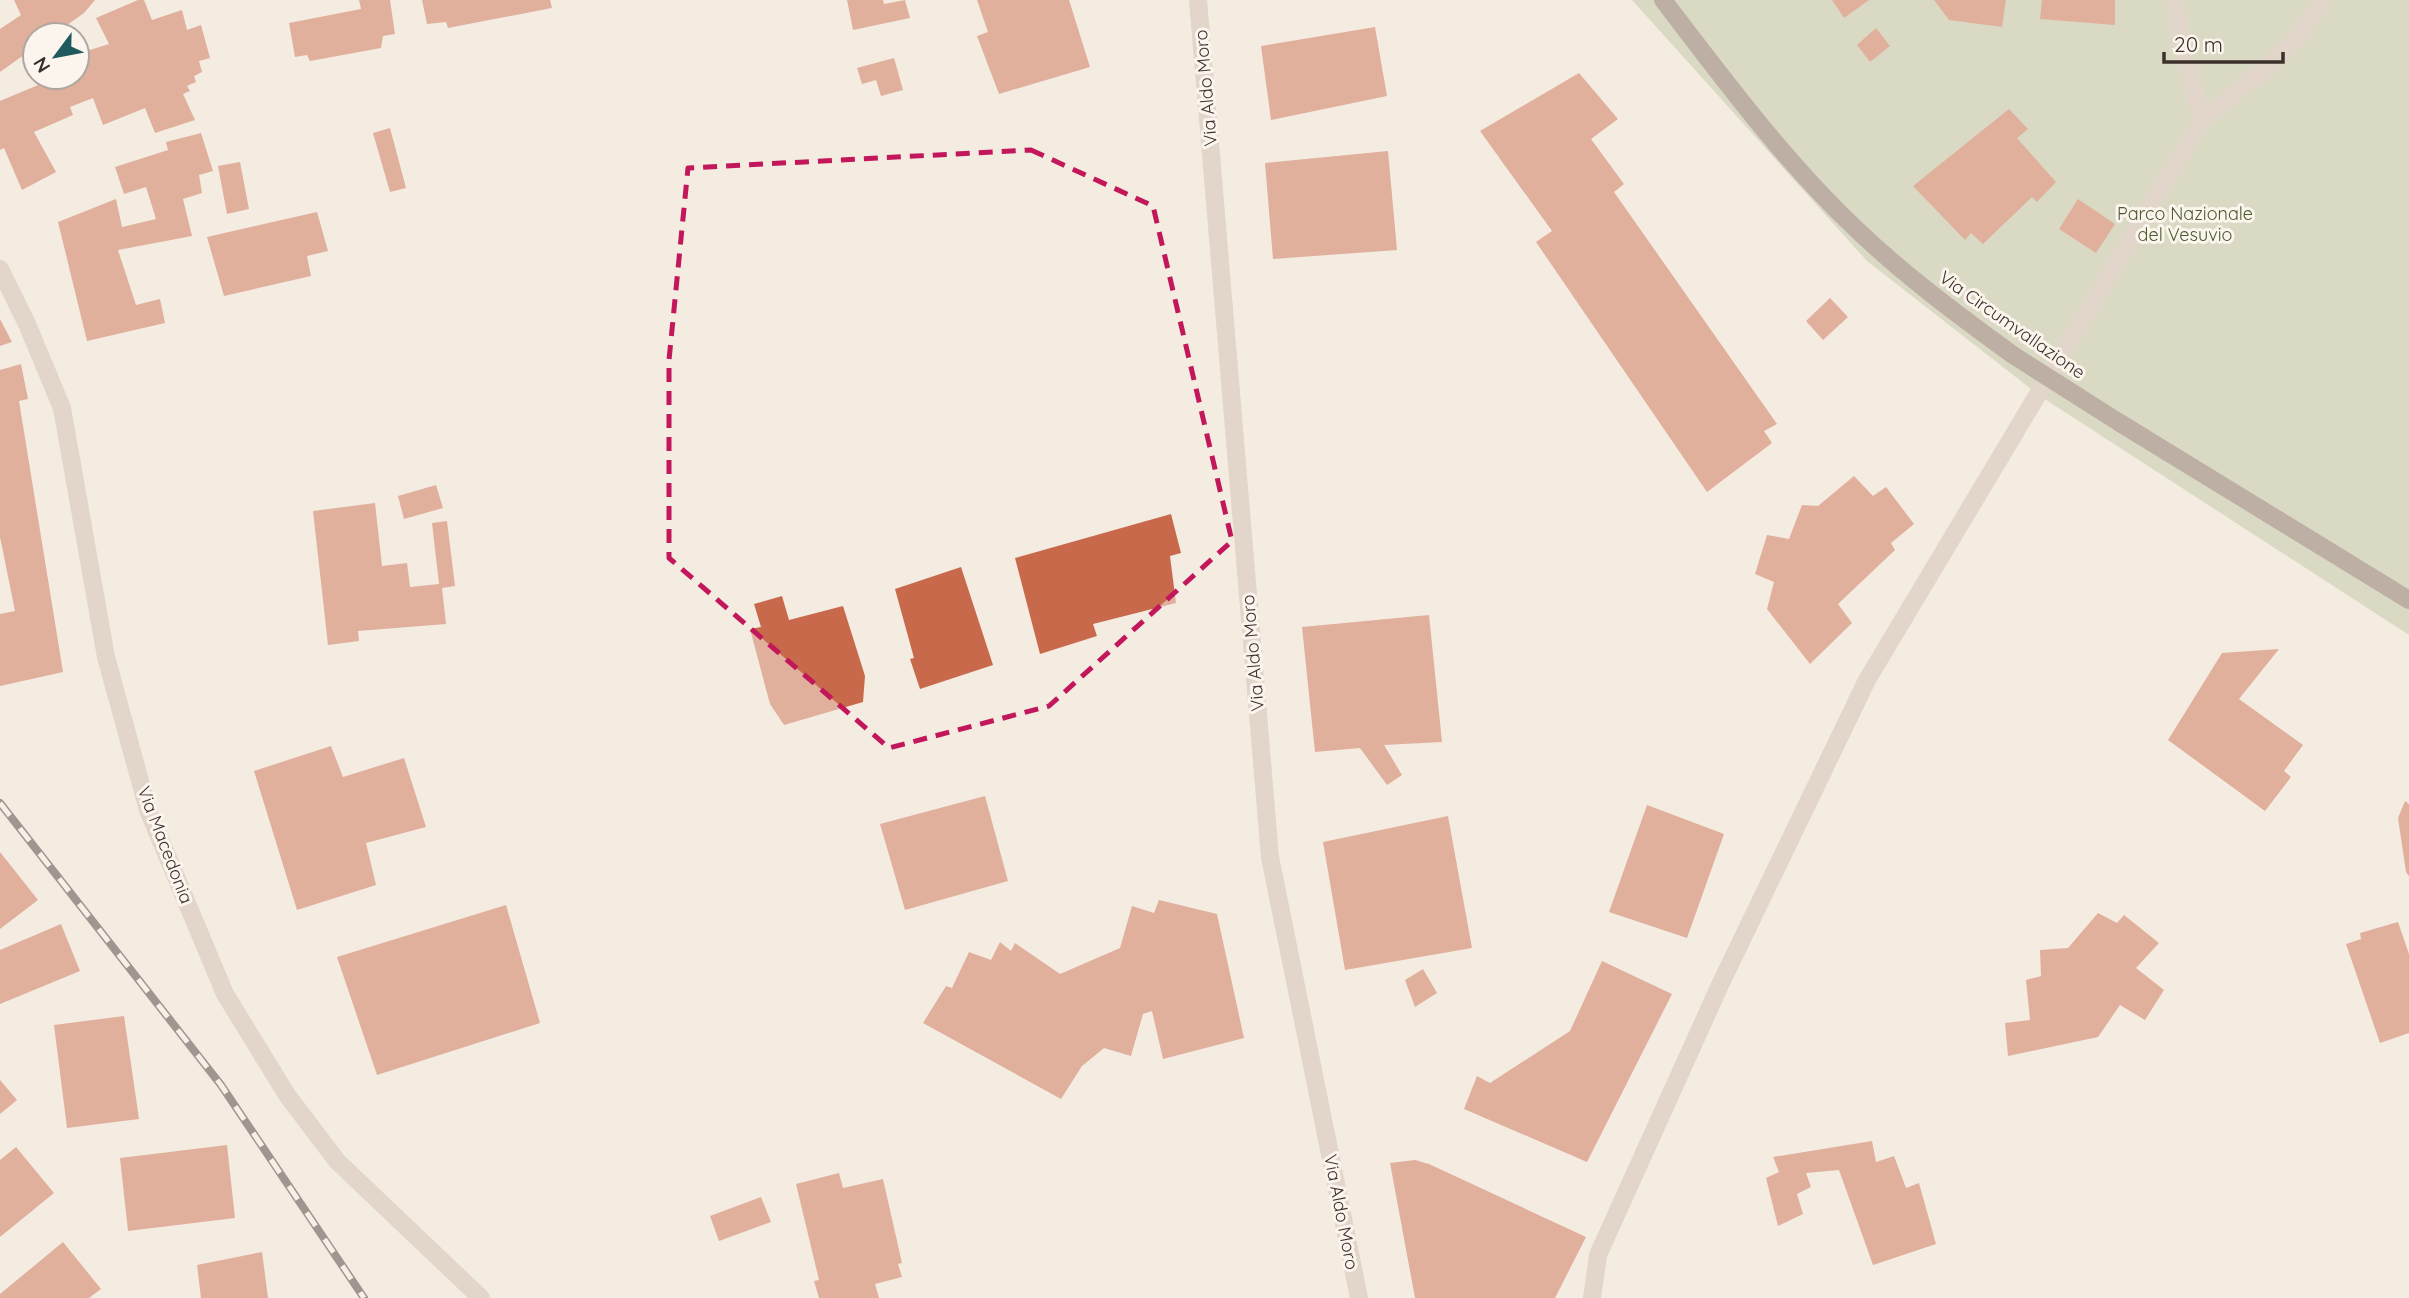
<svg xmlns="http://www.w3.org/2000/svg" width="2409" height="1298" viewBox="0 0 2409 1298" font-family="Quicksand,sans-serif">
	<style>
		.green { fill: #b8c4a0 }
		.building { fill: #c8694b }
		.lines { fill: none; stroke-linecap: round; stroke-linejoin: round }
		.minor { stroke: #cdbbac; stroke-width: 18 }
		.major { stroke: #7d675c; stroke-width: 18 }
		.rail-casing { stroke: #3b302b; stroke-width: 8 }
		.rail { stroke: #fbf5ee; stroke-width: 5; stroke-dasharray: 16; stroke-linecap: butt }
		.major-bridge { stroke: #7d675c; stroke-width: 18 }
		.marked { fill: none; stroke: #c2185b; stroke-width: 5; stroke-dasharray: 14 9; stroke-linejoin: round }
		.labels { text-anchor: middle; stroke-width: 6; stroke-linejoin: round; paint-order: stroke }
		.street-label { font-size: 18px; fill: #3b302b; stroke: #fbf5ee }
		.park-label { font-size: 18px; fill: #4a5a2e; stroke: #fbf5ee }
	</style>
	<rect width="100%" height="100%" fill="#f4ebe1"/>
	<polygon class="green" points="1632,0 2409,0 2409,635 2040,396 1867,261"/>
	<g class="building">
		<polygon points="14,0 95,0 84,13 53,35 35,35 35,47 0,72 0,29 21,15"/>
		<polygon points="138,0 144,0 152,20 182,10 187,30 201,25 210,58 199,61 202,72 194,76 196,82 187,86 190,91 183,94 195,120 155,133 145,108 103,125 93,98 70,107 73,115 34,132 56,172 22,190 4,148 0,150 0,101 57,77 77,77 77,54 109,44 96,18"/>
		<polygon points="359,0 390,0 395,34 383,36 381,48 310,61 307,55 295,57 289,23 361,9"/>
		<polygon points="422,0 550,0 552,8 448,28 446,22 427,24"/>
		<polygon points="847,0 883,0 884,4 905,0 910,18 853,30"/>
		<polygon points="977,0 1069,0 1090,67 999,94 977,36 988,32"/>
		<polygon points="1832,0 1869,0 1844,18"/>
		<polygon points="1934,0 2006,0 2002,27 1949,20"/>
		<polygon points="2042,0 2115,0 2115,25 2040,19"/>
		<polygon points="1375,27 1387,96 1271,120 1261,46"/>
		<polygon points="1876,28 1890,46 1870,62 1857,45"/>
		<polygon points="894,58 903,90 881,96 876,80 862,84 857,68"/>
		<polygon points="1579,73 1618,119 1591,139 1624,184 1614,192 1777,424 1764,431 1772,443 1707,492 1536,242 1552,231 1480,131"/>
		<polygon points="2009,109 2028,129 2017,138 2056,182 2037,202 2032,197 1983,244 1971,233 1965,240 1913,186"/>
		<polygon points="390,128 406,188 390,192 373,133"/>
		<polygon points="201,133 213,171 199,175 202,193 183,199 192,236 118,250 136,305 160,299 165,323 87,341 58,222 116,199 122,227 156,219 146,187 124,194 115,167 168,150 166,142"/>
		<polygon points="1388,151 1397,250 1273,259 1265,163"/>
		<polygon points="240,162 249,209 227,214 218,166"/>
		<polygon points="2078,199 2115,224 2096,253 2059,229"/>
		<polygon points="317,212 328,251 307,256 311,276 224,296 207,237"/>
		<polygon points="1830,298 1848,317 1823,340 1806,321"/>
		<polygon points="0,319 12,342 0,346"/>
		<polygon points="21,364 28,399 19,401 63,672 0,686 0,614 15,611 0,537 0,370"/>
		<polygon points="1854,476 1873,496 1886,487 1914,524 1891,543 1895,550 1838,604 1852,623 1810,664 1767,609 1774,582 1755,574 1767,535 1789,539 1802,505 1818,506"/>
		<polygon points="436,485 443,508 404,519 398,496"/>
		<polygon points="375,503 382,566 407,563 410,587 439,584 432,523 447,521 455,586 442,588 446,624 358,631 359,641 328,645 313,511"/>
		<polygon points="1171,514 1181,553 1170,556 1176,603 1093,624 1097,636 1040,654 1015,558"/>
		<polygon points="961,567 993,665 920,689 910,659 914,658 895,589"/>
		<polygon points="782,596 789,620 843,606 865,676 863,702 784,725 770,704 750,629 761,627 754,604"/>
		<polygon points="1429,615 1442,742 1384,745 1402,775 1387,785 1360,748 1315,752 1302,627"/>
		<polygon points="2279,649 2239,699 2303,745 2284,771 2291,777 2265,811 2168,740 2222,653"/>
		<polygon points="331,746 343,777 404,758 426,827 366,843 376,885 297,910 254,771"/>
		<polygon points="985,796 1008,881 905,910 880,824"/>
		<polygon points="2405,801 2409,804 2409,876 2406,872 2398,818"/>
		<polygon points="1647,805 1724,834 1687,938 1609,912"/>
		<polygon points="1448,816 1472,948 1345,970 1323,842"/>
		<polygon points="0,852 38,900 0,929"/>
		<polygon points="1159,900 1217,914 1244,1038 1163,1059 1152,1011 1143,1014 1131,1056 1104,1048 1082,1066 1061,1099 923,1023 946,986 952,988 969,952 991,960 1000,942 1011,951 1015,943 1060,974 1120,948 1132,906 1154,913"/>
		<polygon points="506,905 540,1023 377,1075 337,957"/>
		<polygon points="2098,913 2117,923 2124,915 2159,943 2136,968 2164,990 2145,1020 2120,1005 2098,1037 2008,1056 2005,1023 2030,1020 2026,980 2041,976 2040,950 2068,948"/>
		<polygon points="2398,922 2409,954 2409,1033 2380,1043 2346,944 2361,939 2360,933"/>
		<polygon points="61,924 80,971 0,1004 0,950"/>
		<polygon points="1602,961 1672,994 1587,1162 1464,1109 1477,1076 1490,1083 1570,1031"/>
		<polygon points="1423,969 1437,993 1415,1007 1405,980"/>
		<polygon points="124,1016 139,1119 67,1128 54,1025"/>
		<polygon points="0,1080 17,1100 0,1114"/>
		<polygon points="1872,1141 1876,1162 1894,1156 1906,1188 1919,1183 1936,1244 1873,1265 1839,1170 1806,1173 1811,1187 1797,1194 1803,1214 1778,1226 1766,1178 1779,1172 1773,1157"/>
		<polygon points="227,1145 235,1218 128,1231 120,1158"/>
		<polygon points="16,1147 54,1193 0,1237 0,1160"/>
		<polygon points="1415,1160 1429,1164 1586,1237 1555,1298 1415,1298 1390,1163"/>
		<polygon points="839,1173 843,1188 883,1179 902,1263 898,1264 902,1277 875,1284 879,1298 819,1298 814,1281 819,1280 796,1184"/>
		<polygon points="761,1197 771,1222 719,1241 710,1216"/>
		<polygon points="63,1242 101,1289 89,1298 0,1298 0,1294"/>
		<polygon points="262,1252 268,1298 201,1298 197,1265"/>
	</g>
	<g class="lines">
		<g class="minor">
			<polyline points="1198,0 1270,857 1359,1298"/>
			<polyline points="2175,0 2184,53 2202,120"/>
			<polyline points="0,269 27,324 62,408 106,657 148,810 225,994 287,1095 337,1161 481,1298"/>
			<polyline points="1592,1298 1598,1255 1720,985 1867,680 2202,120 2260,73 2297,37 2323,0"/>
		</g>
		<g class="major">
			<path d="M1663,0C1723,78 1783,160 1855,228C1904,275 1958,315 2013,355"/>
			<polyline points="2120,423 2409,600"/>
		</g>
		<defs>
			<polyline id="rail" points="0,803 221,1085 364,1298"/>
		</defs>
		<use href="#rail" class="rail-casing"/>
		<use href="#rail" class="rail"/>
		<polyline class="major-bridge" points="2013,355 2120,423"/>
	</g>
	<path d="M0 0H2409V1298H0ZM1031,150L1153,206L1232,541L1049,706L889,748L669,558V360L688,168Z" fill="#f4ebe1" fill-opacity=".55" fill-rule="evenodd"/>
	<path class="marked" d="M1031,150L1153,206L1232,541L1049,706L889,748L669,558V360L688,168Z"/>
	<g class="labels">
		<g class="street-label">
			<text transform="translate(1206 88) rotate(-95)" y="6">Via Aldo Moro</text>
			<text transform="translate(2012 325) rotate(35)" y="6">Via Circumvallazione</text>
			<text transform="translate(1253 653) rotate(-95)" y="6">Via Aldo Moro</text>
			<text transform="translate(165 845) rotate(69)" y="6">Via Macedonia</text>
			<text transform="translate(1341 1212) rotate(79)" y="6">Via Aldo Moro</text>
		</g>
		<g class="park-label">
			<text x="2185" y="220">Parco Nazionale<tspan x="2185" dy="21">del Vesuvio</tspan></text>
		</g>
	</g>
	<g transform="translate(56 56) rotate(238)"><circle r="33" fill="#fbf5ee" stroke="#aea6a0" stroke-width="2"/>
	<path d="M0-5L12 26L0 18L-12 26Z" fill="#1f5a5e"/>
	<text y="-10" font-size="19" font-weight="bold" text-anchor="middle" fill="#3b302b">N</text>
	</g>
	<path d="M2164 52v10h119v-10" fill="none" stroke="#3b302b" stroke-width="3.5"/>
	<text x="2174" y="52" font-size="21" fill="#3b302b" stroke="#fbf5ee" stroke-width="5" paint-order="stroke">20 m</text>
</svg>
